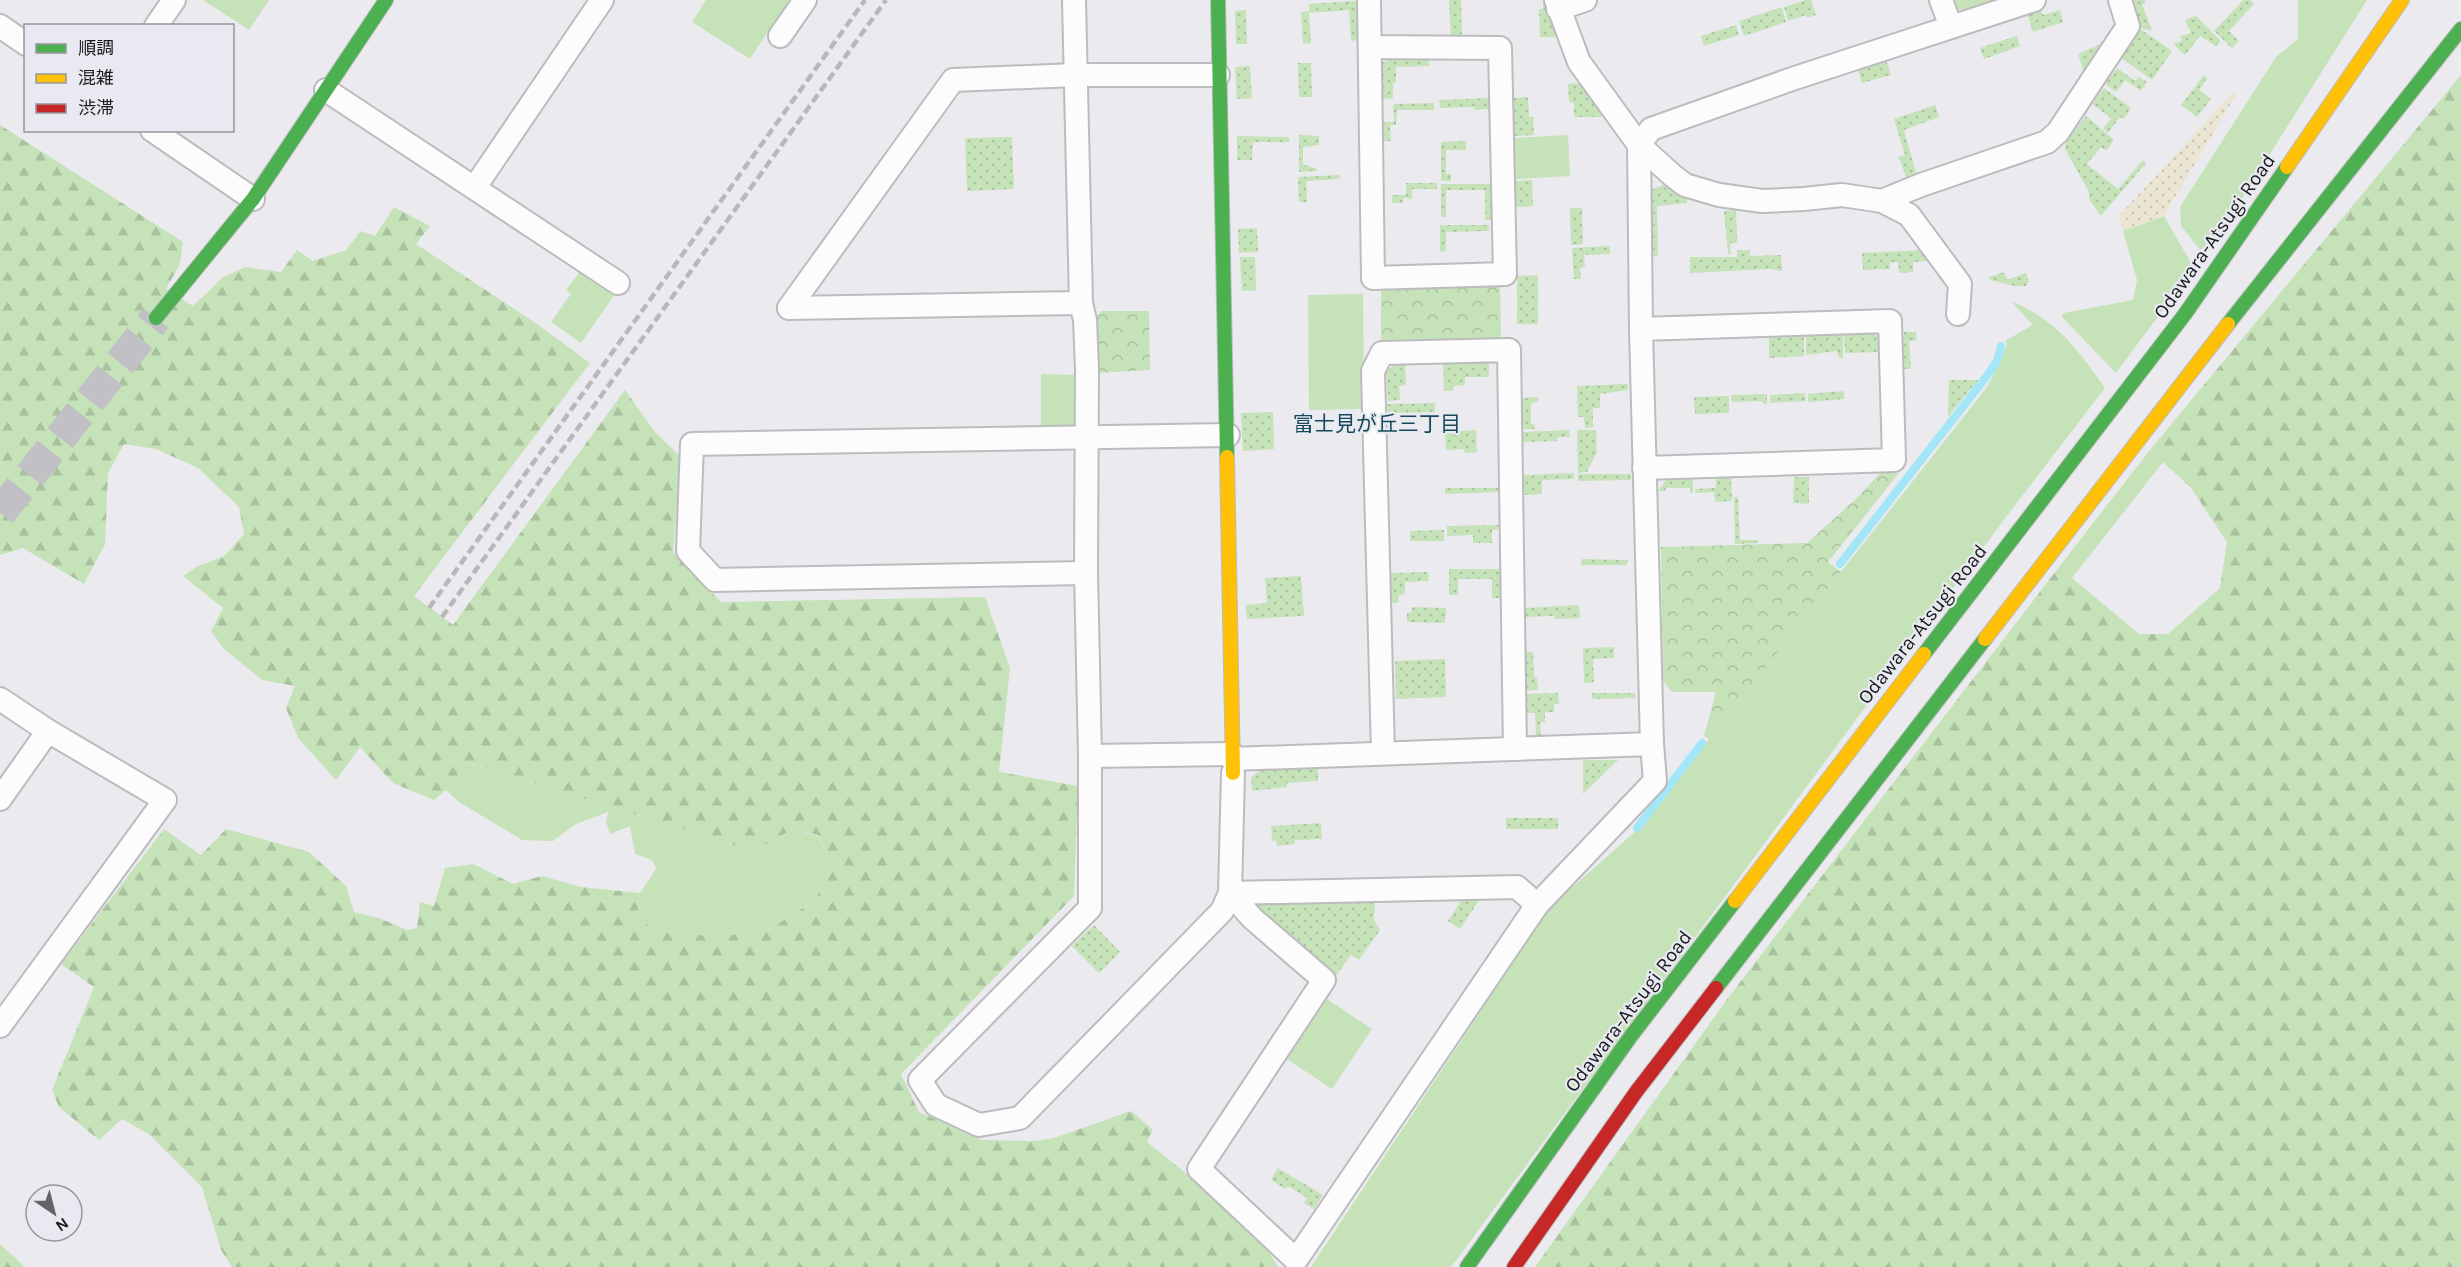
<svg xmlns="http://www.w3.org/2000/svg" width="2461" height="1267" viewBox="0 0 2461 1267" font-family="Karla,'Noto Sans JP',sans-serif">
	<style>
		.grass { fill: #c5e2b9 }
		.forest { fill: url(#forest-firs) }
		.sand { fill: url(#sand-dots) }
		.park { fill: url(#park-crowns) }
		.garden { fill: url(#garden-dots) }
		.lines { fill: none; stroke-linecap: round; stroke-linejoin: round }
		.stream { stroke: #a2e6f7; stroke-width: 8 }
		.secondary-tunnel { stroke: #c1c1c5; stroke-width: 32; stroke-dasharray: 32 16; stroke-linecap: butt }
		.street-casing { stroke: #bcbcbf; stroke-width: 26 }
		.fast-casing { stroke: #bcbcbf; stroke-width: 16 }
		.slow-casing { stroke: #bcbcbf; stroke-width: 16 }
		.jam-casing { stroke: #bcbcbf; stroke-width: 16 }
		.street { stroke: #fcfcfd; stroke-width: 22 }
		.fast { stroke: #4caf50; stroke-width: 14 }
		.slow { stroke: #ffc107; stroke-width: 14 }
		.jam { stroke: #c62828; stroke-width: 14 }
		.rail { stroke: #b8b8b9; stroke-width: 4.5; stroke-dasharray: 9 4.5; stroke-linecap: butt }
		.labels { text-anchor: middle; stroke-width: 4.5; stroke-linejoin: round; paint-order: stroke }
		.street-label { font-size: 20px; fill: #191a1d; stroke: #e9eaf1 }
		.neighbourhood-label { font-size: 21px; fill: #17485a; stroke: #e9eaf1 }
	</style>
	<defs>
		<pattern id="forest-firs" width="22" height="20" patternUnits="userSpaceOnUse" patternTransform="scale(1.5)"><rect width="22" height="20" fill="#c5e2b9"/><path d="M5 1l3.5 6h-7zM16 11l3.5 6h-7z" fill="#a9c19f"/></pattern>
		<pattern id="sand-dots" width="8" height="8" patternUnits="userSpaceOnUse" patternTransform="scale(1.5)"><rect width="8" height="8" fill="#ebe6d3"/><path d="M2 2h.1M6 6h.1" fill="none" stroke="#c9c5b5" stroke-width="1.8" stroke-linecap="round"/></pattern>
		<pattern id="park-crowns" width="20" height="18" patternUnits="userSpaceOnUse" patternTransform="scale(1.5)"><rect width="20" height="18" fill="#c5e2b9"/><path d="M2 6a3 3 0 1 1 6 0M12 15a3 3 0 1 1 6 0" fill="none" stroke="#a9c19f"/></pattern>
		<pattern id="garden-dots" width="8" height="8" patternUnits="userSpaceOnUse" patternTransform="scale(1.5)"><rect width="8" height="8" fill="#c5e2b9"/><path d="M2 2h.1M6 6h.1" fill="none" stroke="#a9c19f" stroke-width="1.8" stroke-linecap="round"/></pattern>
	</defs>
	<rect width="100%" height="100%" fill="#ebebef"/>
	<g class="grass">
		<polygon points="203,0 269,0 249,30"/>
		<polygon points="706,0 789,0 750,59 692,22"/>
		<polygon points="1954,0 2001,0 1965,11 1956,8"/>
		<polygon points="2298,0 2367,0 2217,238 2200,250 2181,226 2180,207 2276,57 2298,39"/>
		<polygon points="1568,135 1570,176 1516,179 1514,138"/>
		<polygon points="2164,216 2194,268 2116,373 2061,316 2064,313 2133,300 2137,280 2123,231"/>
		<polygon points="581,270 615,294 581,343 551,322 571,294 566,290"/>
		<polygon points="1363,294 1364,409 1309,410 1308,295"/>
		<path d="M2011,301C2056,320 2078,349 2105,388L2009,513L1451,1267H1311L1550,907L1637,830L1988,386L2007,344L2005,341L2033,325Z"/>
		<polygon points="1041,374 1076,375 1076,428 1041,428"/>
		<polygon points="2150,450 2163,462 2072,578 2059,567"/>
		<polygon points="466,762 754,851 793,829 818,836 833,868 814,901 770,929 722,936 671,934 635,920 640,893 656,869 652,860 635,854 630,826 610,834 606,822 608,812 576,824 553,841 522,840 459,802 446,790 453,784"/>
		<polygon points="1327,999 1372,1029 1332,1089 1287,1059"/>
	</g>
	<g class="forest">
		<polygon points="2461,75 2461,1267 1535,1267 1728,998 2059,567 2139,634 2168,634 2220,588 2227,542 2191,488 2150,450"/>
		<polygon points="0,125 183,242 180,264 166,289 193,306 222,278 245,267 281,272 297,250 313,261 346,250 361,231 375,236 394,207 430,226 416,244 537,324 590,363 414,596 453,625 625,390 655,432 681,457 673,552 721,602 985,597 1010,668 999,772 1078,786 1074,896 901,1074 919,1112 982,1140 1035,1141 1054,1138 1131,1111 1153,1130 1147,1142 1182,1170 1269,1252 1278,1267 232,1267 221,1250 202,1187 150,1135 122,1119 99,1140 59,1107 52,1090 94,987 61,964 164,829 201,855 226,829 309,852 346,886 354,912 379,918 407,930 417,928 420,902 434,906 445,868 473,864 513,884 542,876 581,887 640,893 636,920 671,934 722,936 770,929 814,901 833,868 818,835 793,829 754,851 466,762 453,784 434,800 393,783 360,747 336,780 298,738 286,708 295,686 262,680 224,649 211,631 223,608 183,576 198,566 223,557 244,534 239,507 198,468 156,449 124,444 108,473 105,544 84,584 23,548 0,555"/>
		<polygon points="0,1244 25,1267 0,1267"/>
	</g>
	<polygon class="sand" points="2233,92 2236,95 2164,216 2123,231 2119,216"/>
	<g class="park">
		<polygon points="1500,286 1501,339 1381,340 1381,287"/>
		<polygon points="1101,311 1149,311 1150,370 1096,373 1093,322"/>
		<polygon points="1884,469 1898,474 1828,562 1841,572 1709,739 1704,736 1716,692 1672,692 1663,681 1661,547 1807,543 1856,499"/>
	</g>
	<g class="garden">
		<polygon points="1449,0 1461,0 1462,36 1451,37"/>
		<polygon points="1806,0 1811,0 1816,15 1807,18 1806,15 1788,21 1784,7"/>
		<polygon points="2131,0 2145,0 2146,3 2142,4 2152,31 2140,28"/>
		<polygon points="2243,0 2250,0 2254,4 2229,31 2239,41 2232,48 2214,31"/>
		<polygon points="1356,1 1358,40 1351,41 1349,10 1309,13 1311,43 1303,44 1301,12 1309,11 1309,4"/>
		<polygon points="1543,3 1546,3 1556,37 1540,37 1539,9 1543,9"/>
		<polygon points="1782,7 1786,22 1744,36 1739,21"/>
		<polygon points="2040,8 2043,15 2060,10 2063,22 2033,32 2027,13"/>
		<polygon points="1246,10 1247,44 1236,44 1235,11"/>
		<polygon points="2196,16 2221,41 2216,46 2200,36 2185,55 2173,44 2182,41 2180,36 2191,33 2185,20"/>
		<polygon points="1736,25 1739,35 1704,46 1701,36"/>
		<polygon points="2140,29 2172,51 2152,80 2120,57"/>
		<polygon points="2017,36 2020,46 1984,59 1980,48"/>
		<polygon points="2108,41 2085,75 2078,54"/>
		<polygon points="1428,57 1429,66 1396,67 1396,83 1393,83 1393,98 1381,99 1380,64 1392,58"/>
		<polygon points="1886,60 1891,75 1862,83 1858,69"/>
		<polygon points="1298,63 1311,63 1312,97 1299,97"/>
		<polygon points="1250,66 1252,98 1237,99 1235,67"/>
		<polygon points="2117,68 2135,81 2139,77 2147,82 2141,91 2125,80 2116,92 2105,84"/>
		<polygon points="2204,75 2207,78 2199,90 2211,99 2197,117 2181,105"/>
		<polygon points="1580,83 1603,117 1574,117 1574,103 1569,102 1568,84"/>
		<polygon points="2104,88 2131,108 2124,119 2120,117 2108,133 2103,129 2111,118 2092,104"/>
		<polygon points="1528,97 1529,117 1533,117 1534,135 1515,136 1513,98"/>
		<polygon points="1489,98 1490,109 1474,110 1474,107 1440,108 1439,100"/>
		<polygon points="1434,103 1434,110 1397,110 1396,125 1390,125 1391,141 1380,141 1380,122 1394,122 1393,104"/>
		<polygon points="1935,105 1939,117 1904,130 1916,173 1906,177 1899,157 1905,155 1894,119"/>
		<polygon points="2086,116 2114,140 2106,151 2101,147 2087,164 2118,189 2143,160 2146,163 2101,216 2089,199 2089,192 2065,149 2066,142"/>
		<polygon points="1299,135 1319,136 1319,145 1303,147 1303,165 1311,166 1311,168 1316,168 1316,171 1299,172"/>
		<polygon points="1237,136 1289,137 1289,142 1253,142 1252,160 1237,160"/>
		<polygon points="1012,137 1014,189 967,191 965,138"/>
		<polygon points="1466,141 1466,150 1446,150 1446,174 1451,174 1451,181 1441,181 1441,142"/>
		<polygon points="1339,175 1340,179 1306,181 1307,202 1299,202 1298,177"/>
		<polygon points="1532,180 1533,206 1516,207 1515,181"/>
		<polygon points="1406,183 1437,183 1437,189 1412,189 1412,199 1403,198 1403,203 1392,203 1392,195 1406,195"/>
		<polygon points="1669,183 1687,197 1687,203 1657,206 1658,256 1651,257 1648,191"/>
		<polygon points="1441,184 1494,184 1494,220 1485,220 1485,190 1446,190 1446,217 1441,217"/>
		<polygon points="1570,208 1582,208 1583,244 1571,245"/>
		<polygon points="1736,210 1737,243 1730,243 1731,254 1728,254 1724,211"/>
		<polygon points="1440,225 1489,225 1489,231 1446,232 1446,251 1440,252"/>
		<polygon points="1257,228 1258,252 1239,253 1238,229"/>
		<polygon points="1610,246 1610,254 1584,255 1585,267 1580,268 1581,279 1574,279 1572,248"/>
		<polygon points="1737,250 1750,250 1750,256 1781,255 1782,271 1769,269 1690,273 1690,257 1737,257"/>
		<polygon points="1924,250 1932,261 1913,262 1913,272 1899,273 1898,262 1890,262 1890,269 1863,270 1862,253"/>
		<polygon points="1240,257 1255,257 1256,290 1242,291"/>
		<polygon points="2004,272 2007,280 2026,273 2029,281 2026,286 2015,286 1990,280 1989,277"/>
		<polygon points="1538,275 1538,324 1517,324 1517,276"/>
		<polygon points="1872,332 1881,339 1879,352 1845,353 1844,333"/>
		<polygon points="1904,332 1916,332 1917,340 1909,341 1911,369 1902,369"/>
		<polygon points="1843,333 1843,358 1839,358 1837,351 1806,355 1806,334"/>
		<polygon points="1804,335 1804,356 1769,358 1769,336"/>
		<polygon points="1489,359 1489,377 1465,377 1465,385 1454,386 1453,391 1444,391 1443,360"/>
		<polygon points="1405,364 1406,385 1399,386 1400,400 1388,401 1386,372 1394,365"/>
		<polygon points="1949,380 1978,380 1948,417"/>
		<polygon points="1628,384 1628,390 1600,394 1600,408 1593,408 1593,427 1585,428 1584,417 1578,417 1577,386"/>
		<polygon points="1844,391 1844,399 1808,402 1808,394"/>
		<polygon points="1805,393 1806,401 1770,403 1770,395"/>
		<polygon points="1767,394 1767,404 1763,404 1762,401 1732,402 1731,395"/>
		<polygon points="1729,396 1729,413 1695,414 1694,397"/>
		<polygon points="1538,397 1538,402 1531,403 1531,424 1535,425 1535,429 1520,429 1519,398"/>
		<polygon points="1435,403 1435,412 1388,413 1387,404"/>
		<polygon points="1273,412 1274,449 1243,451 1241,413"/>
		<polygon points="1476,430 1477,452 1465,453 1464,449 1446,450 1445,432"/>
		<polygon points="1569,430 1570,437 1557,437 1557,441 1522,442 1522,432"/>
		<polygon points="1577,430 1596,430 1597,452 1587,472 1578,473"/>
		<polygon points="1574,473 1574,479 1542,480 1542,494 1522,495 1522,475"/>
		<polygon points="1578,474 1631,474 1631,480 1578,481"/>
		<polygon points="1693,476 1693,493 1690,493 1690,488 1666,488 1665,491 1658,491 1668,477"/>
		<polygon points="1731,477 1732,501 1715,502 1714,492 1696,493 1695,489 1716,488 1716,478"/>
		<polygon points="1794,477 1809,477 1809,504 1793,503"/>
		<polygon points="1445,488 1500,488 1500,492 1445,494"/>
		<polygon points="1734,497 1738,497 1740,540 1758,540 1758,543 1735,544"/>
		<polygon points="1501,525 1501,529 1492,530 1492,543 1473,543 1473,535 1447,536 1447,526"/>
		<polygon points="1444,530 1444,541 1410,541 1410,531"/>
		<polygon points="1582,559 1628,560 1627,565 1581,565"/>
		<polygon points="1449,569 1503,569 1503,598 1492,598 1492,579 1458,579 1458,595 1449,595"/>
		<polygon points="1428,572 1429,581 1405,582 1405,594 1399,595 1399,602 1391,603 1391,573"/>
		<polygon points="1301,576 1304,616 1247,619 1246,605 1267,603 1265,578"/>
		<polygon points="1579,605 1580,618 1555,619 1554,616 1526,617 1526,608"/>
		<polygon points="1412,607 1446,608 1445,623 1407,622 1407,613 1412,612"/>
		<polygon points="1614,647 1614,658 1593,659 1594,682 1584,683 1583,648"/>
		<polygon points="1524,652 1533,652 1534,677 1537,678 1538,690 1525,691"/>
		<polygon points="1445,659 1446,697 1396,699 1395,661"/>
		<polygon points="1558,693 1559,704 1554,704 1554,712 1545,712 1545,722 1540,722 1541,735 1536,736 1535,713 1526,713 1525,694"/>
		<polygon points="1592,693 1635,693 1635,698 1592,699"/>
		<polygon points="1583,760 1618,760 1583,794"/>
		<polygon points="1318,768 1318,781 1287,783 1287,787 1252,791 1251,778 1262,769"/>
		<rect x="1506" y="818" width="52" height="11"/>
		<polygon points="1321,823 1322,839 1295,840 1295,844 1277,846 1276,840 1272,841 1271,826"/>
		<polygon points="1464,896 1482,896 1460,929 1448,921"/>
		<polygon points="1254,902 1375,902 1374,920 1380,930 1359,960 1351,955 1335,977 1287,936"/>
		<polygon points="1094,925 1120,952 1099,973 1072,946"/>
		<polygon points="1278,1168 1323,1195 1314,1209 1304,1203 1307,1198 1288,1186 1285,1189 1271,1180"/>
	</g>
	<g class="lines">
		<g class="stream">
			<polyline points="1840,564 1986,377 1997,361 2001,346"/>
			<polyline points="1637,828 1702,743"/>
		</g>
		<polyline class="secondary-tunnel" points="0,513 156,318"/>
		<defs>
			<g id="street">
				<polyline points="1074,0 1081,303 1085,320 1087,369 1086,573"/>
				<polyline points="1369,0 1373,278 1505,274 1500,48 1370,47"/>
				<polyline points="1556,0 1579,62 1639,145 1672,175 1685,185 1719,195 1762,201 1804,199 1842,195 1882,201 1909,215 1960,284 1958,314"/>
				<polyline points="1941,0 1951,27"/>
				<polyline points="1558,9 1585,0"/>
				<polyline points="0,26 26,44"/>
				<polyline points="156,26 174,0"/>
				<polyline points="780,36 805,0"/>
				<polyline points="326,90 618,283"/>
				<polyline points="152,130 253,199"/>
				<polyline points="475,187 602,0"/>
				<polyline points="1882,201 1921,185 2047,142 2058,132 2128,26 2120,0"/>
				<polyline points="789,308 953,80 1075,75 1218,75"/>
				<polyline points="789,308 1081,303"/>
				<polyline points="1641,329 1890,321 1894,460 1644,468"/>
				<polyline points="1228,435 692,444 688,551 715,580 1086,573 1090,756 1232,754"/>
				<polyline points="0,699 48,731 0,799"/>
				<polyline points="1383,753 1373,371 1382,353 1509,350 1515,749"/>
				<polyline points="1090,756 1090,908 920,1080 936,1105 979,1125 1020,1118 1222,911 1230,893 1233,773"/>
				<polyline points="1232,759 1652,744 1641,329 1639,145 1651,129 1795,78 2034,0"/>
				<polyline points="1230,893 1252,918 1324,980 1199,1169 1296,1260 1537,905 1655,781 1652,744"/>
				<polyline points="1230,893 1517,887 1537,905"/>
				<polyline points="0,1026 165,800 48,731"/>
			</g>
			<g id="fast">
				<polyline points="1218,0 1227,457"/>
				<polyline points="156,318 253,199 386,0"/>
				<polyline points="2228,324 2461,29"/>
				<polyline points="1924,654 2185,314 2287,167"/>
				<polyline points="1716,988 1985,639"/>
				<polyline points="1467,1267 1631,1036 1735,901"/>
			</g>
			<g id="slow">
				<polyline points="2287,167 2402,0"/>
				<polyline points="1227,457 1233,773"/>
				<polyline points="1985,639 2228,324"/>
				<polyline points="1735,901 1924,654"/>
			</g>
			<polyline id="jam" points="1514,1267 1636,1092 1716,988"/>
		</defs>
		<use href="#street" class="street-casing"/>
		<use href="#fast" class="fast-casing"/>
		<use href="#slow" class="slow-casing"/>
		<use href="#jam" class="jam-casing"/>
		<use href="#street" class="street"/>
		<use href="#fast" class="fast"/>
		<use href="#slow" class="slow"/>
		<use href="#jam" class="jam"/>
		<g class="rail">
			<polyline points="429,608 865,0"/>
			<polyline points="442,617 886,0"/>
		</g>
	</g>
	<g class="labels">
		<g class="street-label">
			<text transform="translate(2214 236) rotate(-55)" y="7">Odawara-Atsugi Road</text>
			<text transform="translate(1922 624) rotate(-52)" y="7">Odawara-Atsugi Road</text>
			<text transform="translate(1628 1011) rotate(-53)" y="7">Odawara-Atsugi Road</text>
		</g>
		<g class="neighbourhood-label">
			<text x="1377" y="431">富士見が丘三丁目</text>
		</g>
	</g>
	<rect x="24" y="24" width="210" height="108" fill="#e9eaf1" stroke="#96979c" stroke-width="1.5"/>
	<rect x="36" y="44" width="30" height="9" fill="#4caf50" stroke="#96979c" stroke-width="1.5"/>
	<text x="78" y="54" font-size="18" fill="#191a1d">順調</text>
	<rect x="36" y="74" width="30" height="9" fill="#ffc107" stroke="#96979c" stroke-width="1.5"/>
	<text x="78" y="84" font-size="18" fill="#191a1d">混雑</text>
	<rect x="36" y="104" width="30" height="9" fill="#c62828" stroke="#96979c" stroke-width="1.5"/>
	<text x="78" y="114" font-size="18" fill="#191a1d">渋滞</text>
	<g transform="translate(54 1213) rotate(145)"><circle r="28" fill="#e9eaf1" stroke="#96979c" stroke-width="1.5"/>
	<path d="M0-4.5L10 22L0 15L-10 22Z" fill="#626366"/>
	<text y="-9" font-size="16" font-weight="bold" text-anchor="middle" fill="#191a1d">N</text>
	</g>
</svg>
